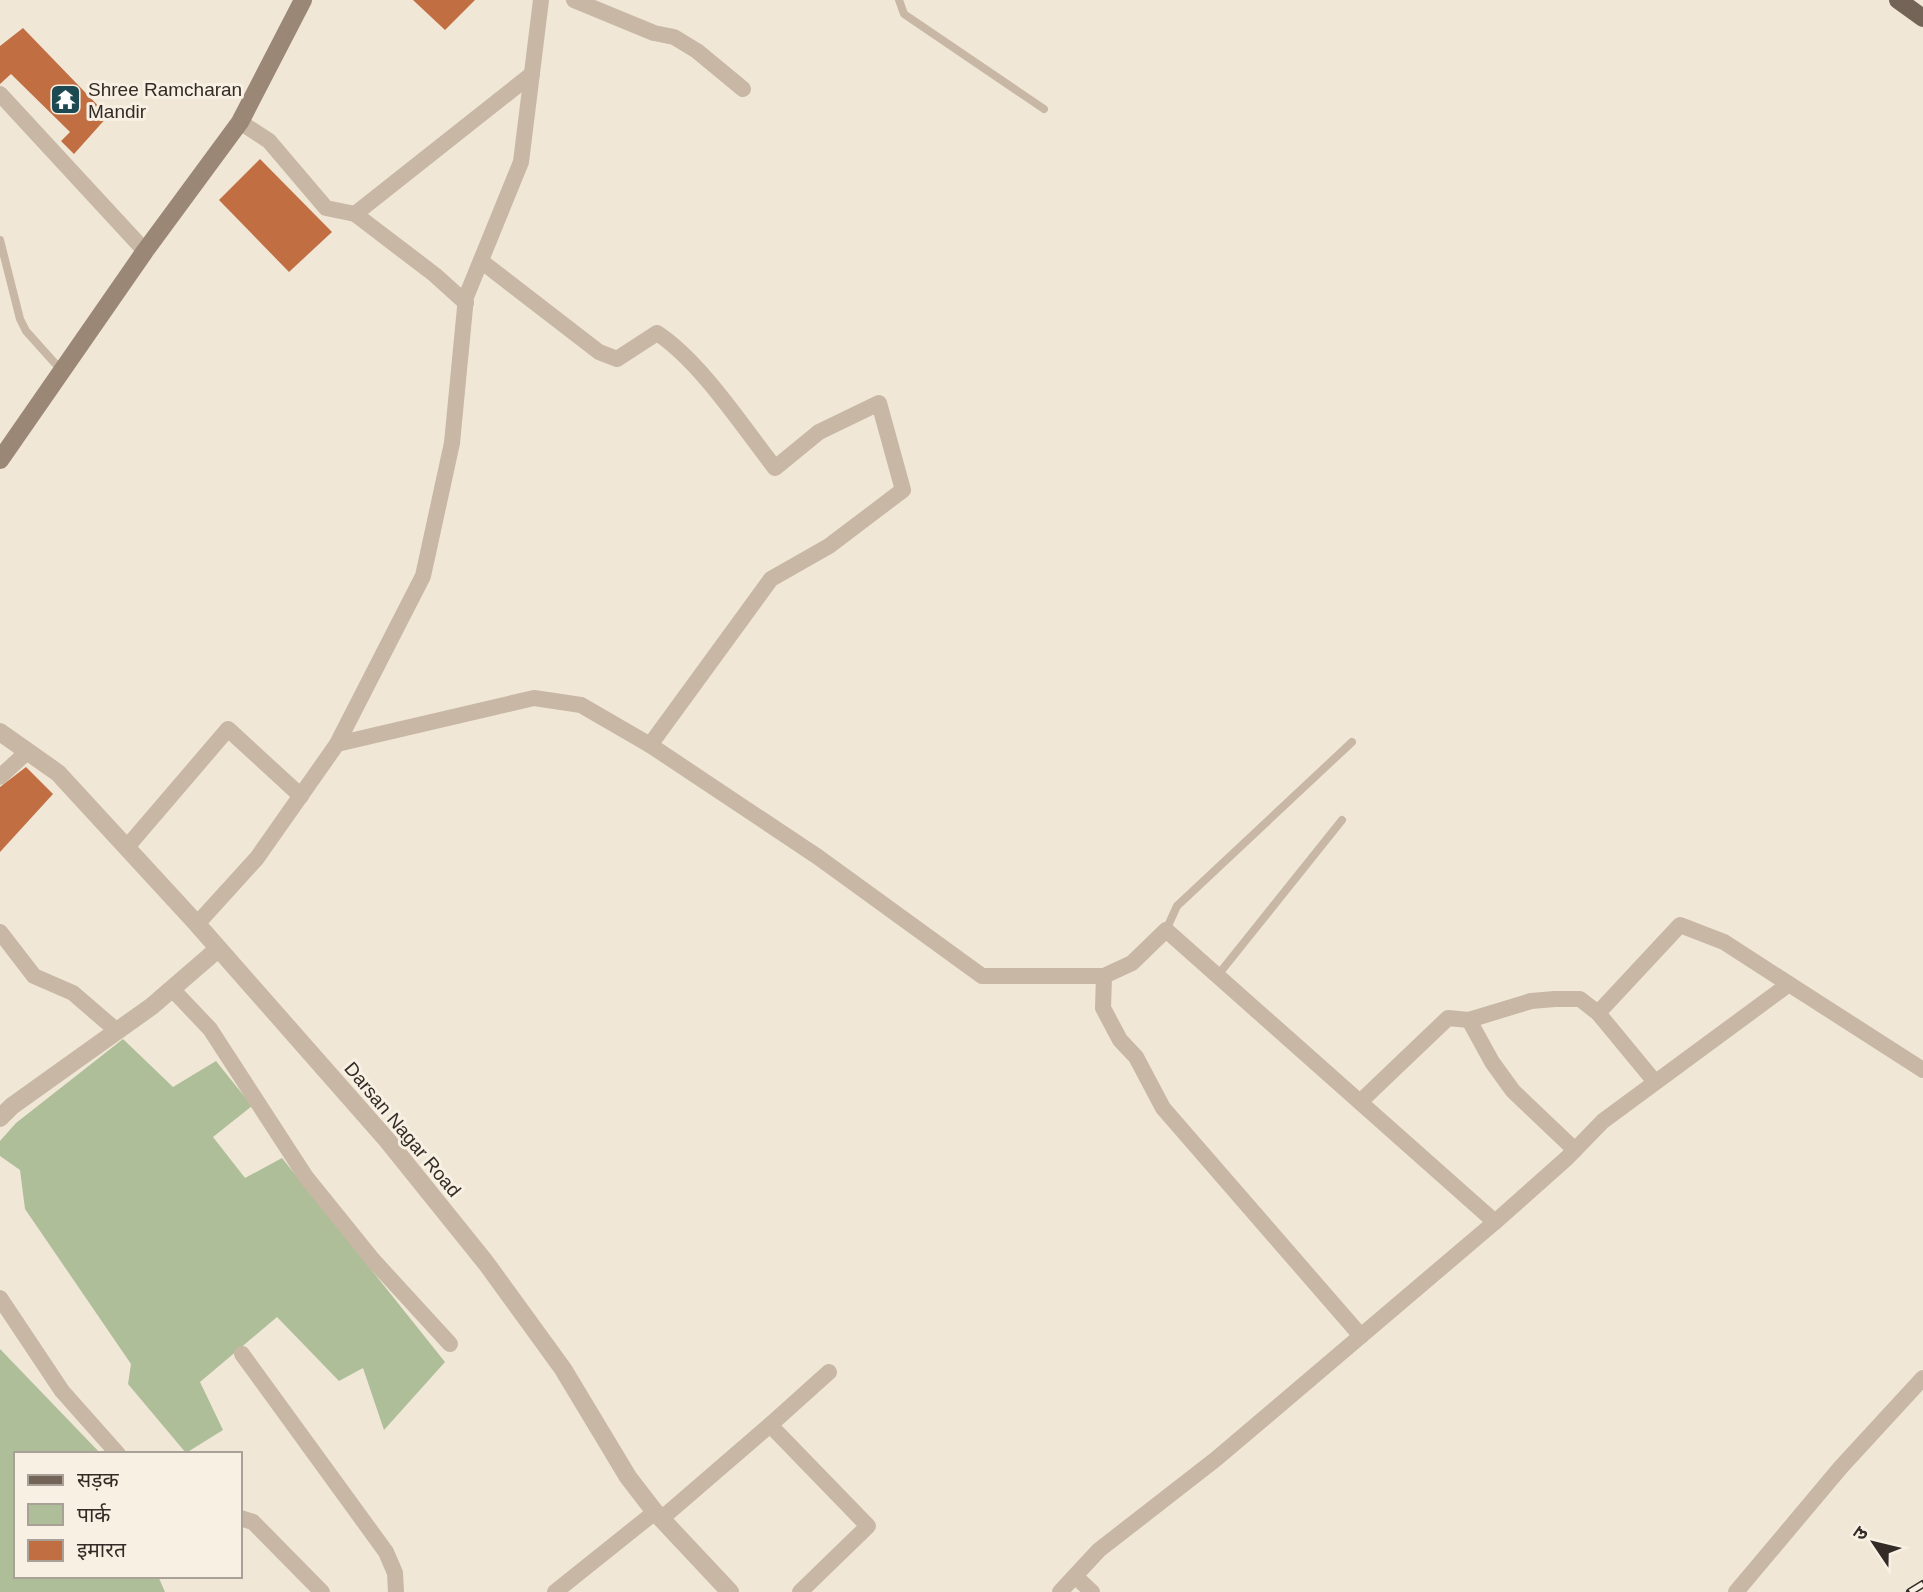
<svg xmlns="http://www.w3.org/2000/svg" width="1923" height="1592" viewBox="0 0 1923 1592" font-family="Arial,'Noto Sans Devanagari',sans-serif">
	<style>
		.green { fill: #aebe98 }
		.building { fill: #c26e43 }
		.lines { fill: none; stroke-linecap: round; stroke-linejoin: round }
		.service { stroke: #c7b7a4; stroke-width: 8 }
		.minor { stroke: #c7b7a4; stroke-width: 16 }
		.tertiary { stroke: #c7b7a4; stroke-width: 18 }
		.secondary { stroke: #9a8776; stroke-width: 18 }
		.primary { stroke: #746457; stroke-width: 18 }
		.rail-casing { stroke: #332b25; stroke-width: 8 }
		.rail { stroke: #f8f0e3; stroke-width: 5; stroke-dasharray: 16; stroke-linecap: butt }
		.labels { text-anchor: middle; stroke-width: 6; stroke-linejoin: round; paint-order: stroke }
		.poi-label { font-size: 19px; fill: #332b25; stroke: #f8f0e3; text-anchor: start }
		.street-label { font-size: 19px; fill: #332b25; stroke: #f8f0e3 }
	</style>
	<rect width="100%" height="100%" fill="#f0e7d7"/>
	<g class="green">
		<polygon points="123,1039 173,1087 216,1061 252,1106 213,1137 245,1178 282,1158 445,1362 384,1430 363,1368 339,1381 277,1317 200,1382 223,1430 186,1453 128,1384 131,1364 25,1209 20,1170 0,1156 0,1141 16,1123"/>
		<polygon points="0,1349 101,1454 16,1454 16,1576 158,1576 165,1592 0,1592"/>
	</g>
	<g class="building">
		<polygon points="413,0 475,0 445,30"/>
		<polygon points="23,28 108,116 74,154 61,141 70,132 11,74 0,84 0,46"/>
		<polygon points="260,159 332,232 289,272 219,200"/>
		<polygon points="26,767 53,794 0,852 0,787"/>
	</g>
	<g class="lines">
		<g class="service">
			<polyline points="899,0 904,14 1044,109"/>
			<polyline points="0,240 20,319 26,331 61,370"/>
			<polyline points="1166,930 1177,906 1352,742"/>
			<polyline points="1218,975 1342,820"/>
		</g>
		<g class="minor">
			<polyline points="574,0 654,33 674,37 697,51 743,89"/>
			<polyline points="0,94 145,251"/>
			<polyline points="240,122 269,141 326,208 355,214 435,275 466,303"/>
			<polyline points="355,214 532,74"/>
			<path d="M481,261L599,352L617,359L657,333C700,361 743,427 775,468L819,432L879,403L903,490L829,546L771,579L650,745"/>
			<polyline points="337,744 534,698 581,705 650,745 818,857 982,976 1104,976 1132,963 1166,930 1495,1222"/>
			<polyline points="0,777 28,751"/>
			<polyline points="127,847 228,729 301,796"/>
			<polyline points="197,924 257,858 337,744 423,576 452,443 466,297 521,162 541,0"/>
			<polyline points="0,932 34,976 73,993 117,1031"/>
			<polyline points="1104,976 1103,1008 1120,1040 1136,1057 1163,1108 1361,1336"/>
			<polyline points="172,989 210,1029 306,1177 373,1260 450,1344"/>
			<polyline points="1469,1020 1492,1062 1513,1091 1575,1150"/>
			<polyline points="1655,1082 1598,1013 1680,925 1724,942 1789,984"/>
			<polyline points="1361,1101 1448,1018 1469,1020 1531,1001 1555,999 1580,999 1598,1013"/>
			<polyline points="0,1298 62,1391 118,1454"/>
			<polyline points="242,1354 386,1552 395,1573 396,1592"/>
			<polyline points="770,1425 829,1372"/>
			<polyline points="240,1518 253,1522 322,1592"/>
			<polyline points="661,1519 770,1425 868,1526 800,1592"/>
			<polyline points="1075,1576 1092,1592"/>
			<polyline points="555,1592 655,1512"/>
			<polyline points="1060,1592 1099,1550 1216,1459 1495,1222 1567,1158 1603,1121 1789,984 1923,1070"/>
			<polyline points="1736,1592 1841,1467 1923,1378"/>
		</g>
		<g class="tertiary">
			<polyline points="0,732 58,773 197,924 387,1140 486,1263 563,1369 628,1477 655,1512 730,1592"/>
			<polyline points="0,1118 12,1106 152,1006 218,949"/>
		</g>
		<polyline class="secondary" points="0,460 145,251 240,122 303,0"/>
		<polyline class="primary" points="1898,0 1923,18"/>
		<defs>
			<polyline id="rail" points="1910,1592 1923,1584"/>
		</defs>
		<use href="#rail" class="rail-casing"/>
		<use href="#rail" class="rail"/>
	</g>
	<defs>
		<symbol id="temple-square" viewBox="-11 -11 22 22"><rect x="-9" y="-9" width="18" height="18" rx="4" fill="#1d4a52" stroke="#f8f0e3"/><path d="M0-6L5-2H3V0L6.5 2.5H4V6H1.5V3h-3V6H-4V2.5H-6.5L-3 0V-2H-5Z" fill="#fff"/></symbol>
	</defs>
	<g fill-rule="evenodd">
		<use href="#temple-square" x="48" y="82" width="35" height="35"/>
	</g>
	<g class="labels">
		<g class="poi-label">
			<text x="88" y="96">Shree Ramcharan<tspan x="88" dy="22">Mandir</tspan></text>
		</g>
		<g class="street-label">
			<text transform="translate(403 1129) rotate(50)" y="7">Darsan Nagar Road</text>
		</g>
	</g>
	<rect x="14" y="1452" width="228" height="126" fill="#f8f0e3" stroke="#a9a197" stroke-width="2"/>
	<rect x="28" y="1475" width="35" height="10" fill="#746457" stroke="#a9a197" stroke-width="2"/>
	<text x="77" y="1487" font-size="21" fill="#332b25">सड़क</text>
	<rect x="28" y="1504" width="35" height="21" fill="#aebe98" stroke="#a9a197" stroke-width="2"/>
	<text x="77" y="1522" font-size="21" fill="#332b25">पार्क</text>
	<rect x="28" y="1540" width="35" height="21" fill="#c26e43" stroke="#a9a197" stroke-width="2"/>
	<text x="77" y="1557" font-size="21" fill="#332b25">इमारत</text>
	<g transform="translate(1874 1543) rotate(305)" stroke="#f8f0e3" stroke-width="5" paint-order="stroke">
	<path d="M0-5L12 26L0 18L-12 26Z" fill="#332b25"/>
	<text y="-10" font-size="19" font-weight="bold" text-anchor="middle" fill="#332b25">उ</text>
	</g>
</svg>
